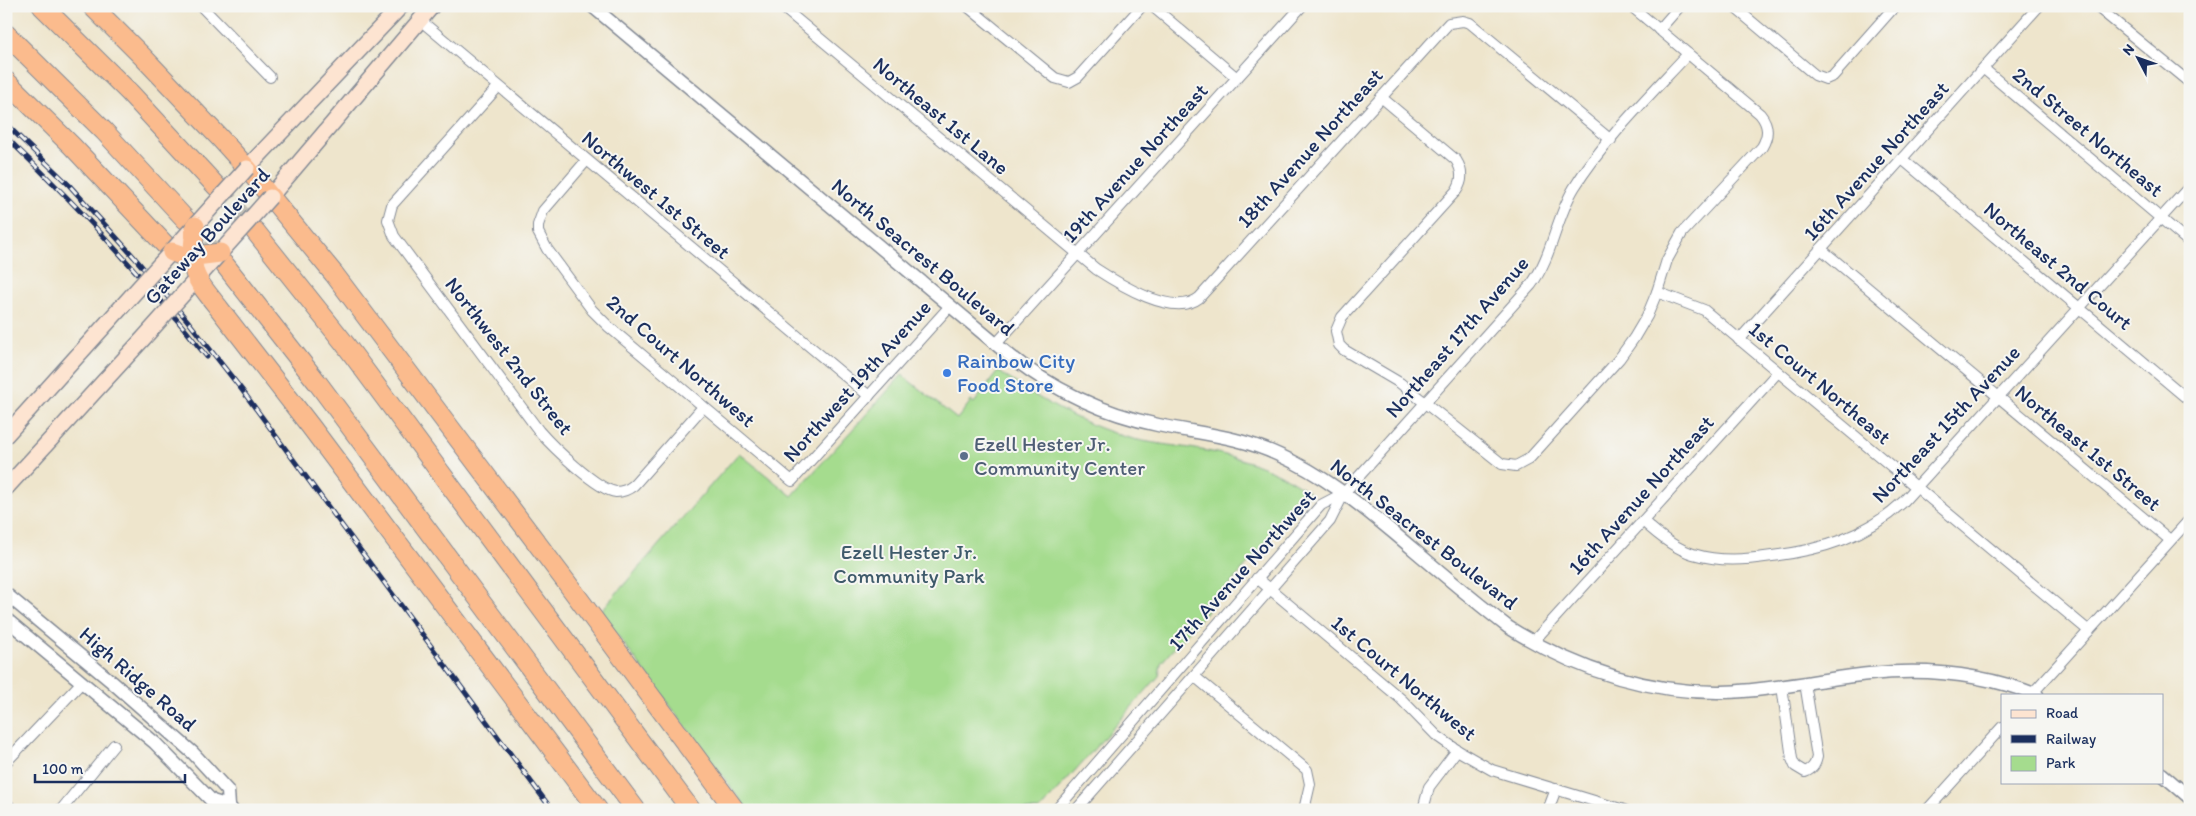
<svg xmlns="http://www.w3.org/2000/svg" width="2196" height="816" viewBox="0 0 2196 816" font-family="Itim,sans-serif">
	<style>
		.green { fill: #a5dc8e; stroke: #608676 }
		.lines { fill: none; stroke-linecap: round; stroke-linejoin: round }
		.motorway-tunnel { stroke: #c4c1b6; stroke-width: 19; stroke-dasharray: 19 9; stroke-linecap: butt }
		.minor-casing { stroke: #848a95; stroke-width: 12 }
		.tertiary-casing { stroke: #848a95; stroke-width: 15 }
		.secondary-casing { stroke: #848a95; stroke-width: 18 }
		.motorway-casing { stroke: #848a95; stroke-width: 21 }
		.minor { stroke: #fff; stroke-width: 10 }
		.tertiary { stroke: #fff; stroke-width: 12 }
		.secondary { stroke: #fde4d1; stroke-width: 15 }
		.motorway { stroke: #fbbb8d; stroke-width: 19 }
		.rail-casing { stroke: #1b2f5e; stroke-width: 5 }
		.rail { stroke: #f6f6f2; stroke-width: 3; stroke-dasharray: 9; stroke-linecap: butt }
		.secondary-bridge-casing { stroke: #848a95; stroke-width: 18; stroke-linecap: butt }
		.motorway-bridge-casing { stroke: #848a95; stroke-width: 21; stroke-linecap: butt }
		.secondary-bridge { stroke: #fde4d1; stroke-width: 15 }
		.motorway-bridge { stroke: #fbbb8d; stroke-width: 19 }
		.shop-dot { fill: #3f7fe0; stroke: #f6f6f2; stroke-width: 2 }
		.service-dot { fill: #5c6f8a; stroke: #f6f6f2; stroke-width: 2 }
		.labels { text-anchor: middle; stroke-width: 4; stroke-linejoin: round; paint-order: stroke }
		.street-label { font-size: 21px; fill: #1b2f5e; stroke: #f6f6f2 }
		.shop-label { font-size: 21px; fill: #366cbe; stroke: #f6f6f2; text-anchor: start }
		.service-label { font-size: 21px; fill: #4e5e75; stroke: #f6f6f2; text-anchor: start }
		.park-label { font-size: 21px; fill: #3e5a6a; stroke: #f6f6f2 }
	</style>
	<rect width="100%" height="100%" fill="#f6f6f2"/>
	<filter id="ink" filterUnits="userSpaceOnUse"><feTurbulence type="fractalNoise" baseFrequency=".02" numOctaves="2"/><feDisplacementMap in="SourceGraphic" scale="10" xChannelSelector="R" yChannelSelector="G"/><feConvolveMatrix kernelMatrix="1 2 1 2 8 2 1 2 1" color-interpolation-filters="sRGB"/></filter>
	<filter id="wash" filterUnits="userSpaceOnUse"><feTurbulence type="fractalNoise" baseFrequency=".0096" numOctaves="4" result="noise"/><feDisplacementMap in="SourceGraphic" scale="20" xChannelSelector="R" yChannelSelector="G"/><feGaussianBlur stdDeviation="1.12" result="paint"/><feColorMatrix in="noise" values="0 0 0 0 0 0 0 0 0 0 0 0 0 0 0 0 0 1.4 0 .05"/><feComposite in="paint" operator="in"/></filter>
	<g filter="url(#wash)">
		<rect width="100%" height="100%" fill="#eee5cc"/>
		<path class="green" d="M998,371C1038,399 1079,423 1126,437C1150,444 1176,445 1201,450C1238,456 1280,470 1310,493L1161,663L1159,676L1040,810H748L600,612L739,453L792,496L902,375L957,419L971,401L974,403Z"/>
	</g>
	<g filter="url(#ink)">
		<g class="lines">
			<g class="motorway-tunnel">
				<polyline points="217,187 255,231"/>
				<polyline points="187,221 225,265"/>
			</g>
			<defs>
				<g id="minor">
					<polyline points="201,6 270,77"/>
					<path d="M781,6L1096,269C1119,284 1173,318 1199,298L1449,23L1463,21L1470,23L1611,140"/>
					<polyline points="967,6 1055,78 1069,82 1078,77 1142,6"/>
					<polyline points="1152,6 1237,78"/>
					<polyline points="1733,6 1815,75 1826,79 1833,76 1895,6"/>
					<polyline points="2096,6 2190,83"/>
					<polyline points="420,20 869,396"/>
					<polyline points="1659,30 1680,6"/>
					<polyline points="1984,69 2190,243"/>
					<path d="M498,87L392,205L388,220L394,236L539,431C552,446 597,490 616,492C624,492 629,489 634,485L703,407"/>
					<path d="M1381,97L1456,160C1463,171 1463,181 1456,191L1342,317L1336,331L1339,345L1344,350L1400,383L1502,464L1516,466L1529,459L1619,359L1634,338L1647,316L1657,292L1667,260L1682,233L1762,147C1769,135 1769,125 1760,114L1631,6"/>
					<polyline points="1902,159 2190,401"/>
					<polyline points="586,161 543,211 538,225 538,232 547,249 592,310 609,327 792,481 950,306"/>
					<polyline points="1821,249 2170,540"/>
					<polyline points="1657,292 1704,310 2089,631"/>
					<polyline points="1739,340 2039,6"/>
					<polyline points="996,344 1302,6"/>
					<path d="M1643,521C1658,535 1674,548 1693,554C1720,562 1745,560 1772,556C1822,550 1865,537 1903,502L2190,186"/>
					<polyline points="1257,578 1401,699 1437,736 1457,750 1492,770 1624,810"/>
					<polyline points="1533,642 1778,372"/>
					<polyline points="1194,676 1307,770 1310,784 1304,810"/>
					<path d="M1782,686L1792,759L1795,766L1805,772C1812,769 1815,766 1817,757L1805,683"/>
					<polyline points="2031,695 2190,519"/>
					<polyline points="6,762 82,682"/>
					<polyline points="6,802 12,810"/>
					<polyline points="61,810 114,745"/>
					<polyline points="1056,810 1321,505 1344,493"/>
					<path d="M1076,810L1330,521L1344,493L1531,285C1553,255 1555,220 1574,188C1603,141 1650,95 1688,54"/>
					<polyline points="1423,810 1429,787 1457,750"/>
					<polyline points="1548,810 1556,789"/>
					<polyline points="1927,810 2002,727"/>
				</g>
				<g id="tertiary">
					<path d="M592,6L1003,350C1049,388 1100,413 1158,425C1201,434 1238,436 1279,455C1322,474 1358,503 1394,533C1432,565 1469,597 1508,627C1573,668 1645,693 1722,692C1772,691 1820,679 1869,674C1925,668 1984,674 2037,695"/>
					<polyline points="6,594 112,682 193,753 228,791 229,806 232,810"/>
					<polyline points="6,619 155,743 212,801 229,806"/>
					<polyline points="2162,774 2190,798"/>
				</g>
				<g id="secondary">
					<polyline points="247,168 401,6"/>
					<polyline points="270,197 432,6"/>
					<polyline points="6,435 117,312"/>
					<polyline points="6,488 141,341"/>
				</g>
				<g id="motorway">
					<polyline points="42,6 130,93 217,187"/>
					<polyline points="92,6 143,57 219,137 247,168 334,274 567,583 735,810"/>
					<polyline points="6,34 104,131 186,220"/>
					<polyline points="6,81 72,146 172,252"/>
					<polyline points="255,231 345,344 691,810"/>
					<polyline points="225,265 317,382 636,810"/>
					<polyline points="218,307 311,427 598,810"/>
				</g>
			</defs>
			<use href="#minor" class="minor-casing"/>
			<use href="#tertiary" class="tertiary-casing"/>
			<use href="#secondary" class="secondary-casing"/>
			<use href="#motorway" class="motorway-casing"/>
			<use href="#minor" class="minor"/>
			<use href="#tertiary" class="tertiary"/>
			<use href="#secondary" class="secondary"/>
			<use href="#motorway" class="motorway"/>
			<defs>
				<g id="rail">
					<polyline points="6,124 69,185 134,257 187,320 242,390 552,810"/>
					<path d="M6,137C78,206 145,278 207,357"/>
				</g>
			</defs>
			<use href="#rail" class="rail-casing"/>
			<use href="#rail" class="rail"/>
			<defs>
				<g id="secondary-bridge">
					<polyline points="117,312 247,168"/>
					<polyline points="141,341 270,197"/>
				</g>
				<g id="motorway-bridge">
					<path d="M195,226C191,272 189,271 218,307"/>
					<polyline points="172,252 187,257 220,253"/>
				</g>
			</defs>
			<use href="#secondary-bridge" class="secondary-bridge-casing"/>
			<use href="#motorway-bridge" class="motorway-bridge-casing"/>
			<use href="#secondary-bridge" class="secondary-bridge"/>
			<use href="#motorway-bridge" class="motorway-bridge"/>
		</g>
	</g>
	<circle class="shop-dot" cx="947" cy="373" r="5"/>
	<circle class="service-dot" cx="964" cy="456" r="5"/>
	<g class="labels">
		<g class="street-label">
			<text transform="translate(941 116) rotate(40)" y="7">Northeast 1st Lane</text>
			<text transform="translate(2088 132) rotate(40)" y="7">2nd Street Northeast</text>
			<text transform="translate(1310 148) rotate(-48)" y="7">18th Avenue Northeast</text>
			<text transform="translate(1876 161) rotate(-48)" y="7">16th Avenue Northeast</text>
			<text transform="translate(1135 163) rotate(-48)" y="7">19th Avenue Northeast</text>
			<text transform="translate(656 195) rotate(40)" y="7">Northwest 1st Street</text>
			<text transform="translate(207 236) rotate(-48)" y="7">Gateway Boulevard</text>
			<text transform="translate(923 257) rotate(40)" y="7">North Seacrest Boulevard</text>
			<text transform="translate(2058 266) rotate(40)" y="7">Northeast 2nd Court</text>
			<text transform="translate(1457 337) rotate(-49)" y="7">Northeast 17th Avenue</text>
			<text transform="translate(509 356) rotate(52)" y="7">Northwest 2nd Street</text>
			<text transform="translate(681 361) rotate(41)" y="7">2nd Court Northwest</text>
			<text transform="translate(857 381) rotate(-48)" y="7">Northwest 19th Avenue</text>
			<text transform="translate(1820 383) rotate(40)" y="7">1st Court Northeast</text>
			<text transform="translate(1946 424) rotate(-47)" y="7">Northeast 15th Avenue</text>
			<text transform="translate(2088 448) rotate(40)" y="7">Northeast 1st Street</text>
			<text transform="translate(1641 495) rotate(-48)" y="7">16th Avenue Northeast</text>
			<text transform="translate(1424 534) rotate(38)" y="7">North Seacrest Boulevard</text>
			<text transform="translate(1242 570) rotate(-48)" y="7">17th Avenue Northwest</text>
			<text transform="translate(1404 678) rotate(40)" y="7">1st Court Northwest</text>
			<text transform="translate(138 679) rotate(41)" y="7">High Ridge Road</text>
		</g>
		<g class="shop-label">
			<text x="957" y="368">Rainbow City<tspan x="957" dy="24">Food Store</tspan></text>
		</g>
		<g class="service-label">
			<text x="974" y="451">Ezell Hester Jr.<tspan x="974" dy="24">Community Center</tspan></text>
		</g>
		<g class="park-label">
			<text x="909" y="559">Ezell Hester Jr.<tspan x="909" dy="24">Community Park</tspan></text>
		</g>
	</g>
	<rect width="2196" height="816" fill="none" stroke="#f6f6f2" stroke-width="25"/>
	<rect x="2001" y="694" width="162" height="90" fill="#f6f6f2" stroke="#9ea6b7"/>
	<rect x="2011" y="710" width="25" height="8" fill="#fde4d1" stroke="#9ea6b7"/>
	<text x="2046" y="718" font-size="15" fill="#1b2f5e">Road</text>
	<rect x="2011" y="735" width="25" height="8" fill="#1b2f5e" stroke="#9ea6b7"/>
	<text x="2046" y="744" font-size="15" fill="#1b2f5e">Railway</text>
	<rect x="2011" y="756" width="25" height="15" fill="#a5dc8e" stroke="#9ea6b7"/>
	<text x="2046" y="768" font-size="15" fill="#1b2f5e">Park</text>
	<g transform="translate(2138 58) rotate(311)" stroke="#f6f6f2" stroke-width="4" paint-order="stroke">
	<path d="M0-4L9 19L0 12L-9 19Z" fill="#1b2f5e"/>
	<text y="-8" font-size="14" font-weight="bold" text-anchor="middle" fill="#1b2f5e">N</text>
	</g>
	<path d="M35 774v8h150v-8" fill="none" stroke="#1b2f5e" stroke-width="2.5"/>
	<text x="42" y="774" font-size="15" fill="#1b2f5e" stroke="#f6f6f2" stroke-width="4" paint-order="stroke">100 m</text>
</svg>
